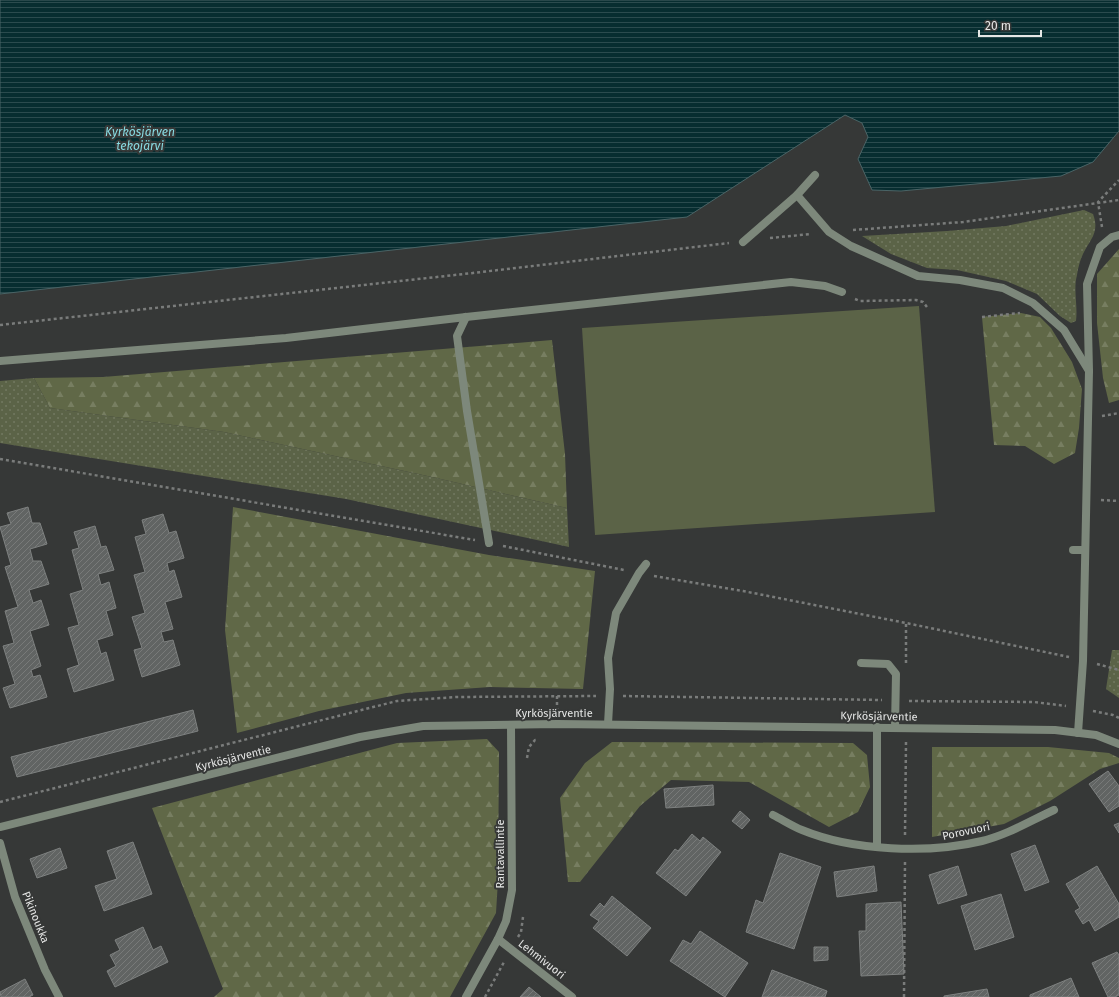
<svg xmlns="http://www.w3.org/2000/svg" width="1119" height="997" viewBox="0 0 1119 997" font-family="'Fira Sans',sans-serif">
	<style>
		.grass { fill: url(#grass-dots) }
		.forest { fill: url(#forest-firs) }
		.green { fill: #5b6347 }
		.water { fill: url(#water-rules); stroke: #4a6466 }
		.building { fill: url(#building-hatch); stroke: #7e8180 }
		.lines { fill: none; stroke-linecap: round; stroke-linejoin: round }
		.path { stroke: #7a7c7b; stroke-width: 2.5; stroke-dasharray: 3 3; stroke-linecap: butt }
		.service { stroke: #7d887b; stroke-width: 8 }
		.minor { stroke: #7d887b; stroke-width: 8 }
		.tertiary { stroke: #7d887b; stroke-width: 8 }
		.labels { text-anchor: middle; stroke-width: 4; stroke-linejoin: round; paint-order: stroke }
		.street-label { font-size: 11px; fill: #e5e6e5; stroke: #363837 }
		.water-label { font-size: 12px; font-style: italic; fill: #88dbe2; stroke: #363837 }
	</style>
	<defs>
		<pattern id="grass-dots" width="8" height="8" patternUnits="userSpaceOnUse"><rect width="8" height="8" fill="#5b6347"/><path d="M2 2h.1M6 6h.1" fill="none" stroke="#727961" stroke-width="1.8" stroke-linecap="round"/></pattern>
		<pattern id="forest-firs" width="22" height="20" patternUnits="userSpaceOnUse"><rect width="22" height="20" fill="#606847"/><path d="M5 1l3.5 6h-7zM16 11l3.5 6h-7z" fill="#777e61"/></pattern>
		<pattern id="water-rules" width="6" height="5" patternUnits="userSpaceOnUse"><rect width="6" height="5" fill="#072d30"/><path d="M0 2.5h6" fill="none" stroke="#2b4b4e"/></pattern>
		<pattern id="building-hatch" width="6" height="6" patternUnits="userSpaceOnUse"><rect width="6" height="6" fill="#616463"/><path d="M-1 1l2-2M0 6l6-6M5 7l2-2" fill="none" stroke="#787a79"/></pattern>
	</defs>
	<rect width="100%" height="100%" fill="#363837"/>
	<g class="grass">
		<path d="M1084,210L1093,214C1100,233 1090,239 1083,254C1080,260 1078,268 1077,275C1073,290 1078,305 1076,321L1071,323L1060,316L1037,294L1006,281L957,270L927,268L891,254L862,236L947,231L1006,226Z"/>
		<polygon points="34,378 50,408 224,432 432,477 567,508 569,547 346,499 0,443 0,381"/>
		<polygon points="1112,650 1119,650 1119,698 1106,689"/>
	</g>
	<g class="forest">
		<polygon points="1119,249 1119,400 1109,403 1103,378 1097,323 1097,274"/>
		<polygon points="1021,313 1040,317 1051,328 1072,362 1082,389 1079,428 1075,453 1054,464 1025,446 994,445 982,317"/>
		<polygon points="552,340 565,454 567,508 432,477 224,432 50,408 34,378 103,377"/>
		<polygon points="233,507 489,555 595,571 583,689 490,687 406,693 319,711 237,733 225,630"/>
		<polygon points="487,739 499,752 498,880 496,913 450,997 214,997 223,989 152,808 397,743"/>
		<polygon points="612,742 853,743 867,755 870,787 858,812 829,827 749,782 671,780 640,806 580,882 568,882 560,798 585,763"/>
		<polygon points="932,747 1048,747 1109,753 1119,758 1119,763 1100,769 1050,801 1004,824 932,837"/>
	</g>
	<polygon class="green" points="919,306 935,512 595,535 582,328"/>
	<polygon class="water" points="0,0 1119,0 1119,131 1093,162 1061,176 901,191 872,190 858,159 868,137 862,123 845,115 687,217 0,294"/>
	<g class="building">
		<polygon points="28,507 32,523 40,523 47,544 30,549 33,561 41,561 49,584 29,590 33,603 41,600 49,625 30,631 41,666 31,670 33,677 40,675 47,697 10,708 3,688 15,684 3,646 14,643 5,611 18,607 5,567 11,565 0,527 11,524 7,513"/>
		<polygon points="163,514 169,533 176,531 184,558 167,563 169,572 174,570 182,597 165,602 173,629 161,632 164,642 173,640 180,665 142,677 134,650 142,648 132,617 145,613 134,575 145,572 135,537 146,534 142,520"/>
		<polygon points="95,526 101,547 106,546 114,570 98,574 101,585 109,582 116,608 106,611 113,635 97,640 101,654 106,652 114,680 74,692 67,669 79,665 68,628 79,625 70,594 83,590 72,550 79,548 74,532"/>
		<polygon points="193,710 198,731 17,777 11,757"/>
		<polygon points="1108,771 1119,786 1119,806 1109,812 1089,784"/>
		<polygon points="713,785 714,805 666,808 664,789"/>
		<polygon points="740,811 750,820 742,829 732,821"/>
		<polygon points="1119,823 1119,833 1114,825"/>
		<polygon points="692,834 700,841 703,837 721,852 686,896 656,873 675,849 678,851"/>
		<polygon points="133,842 152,894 104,911 95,886 117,879 107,851"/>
		<polygon points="1035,845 1049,882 1025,891 1011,854"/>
		<polygon points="60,848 67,868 37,878 30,859"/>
		<polygon points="780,853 821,867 794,949 746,932 756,900 763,903"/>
		<polygon points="874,866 877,891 837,897 834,872"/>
		<polygon points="958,866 967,895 938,904 929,875"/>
		<polygon points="1097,866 1119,904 1119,917 1095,931 1089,920 1083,924 1075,911 1080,908 1066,884"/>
		<polygon points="1001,894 1014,937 975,950 961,906"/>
		<polygon points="612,896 651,928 627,956 593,928 599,921 590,915 600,903 604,907"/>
		<polygon points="901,902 904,974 861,976 859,931 866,931 866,904"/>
		<polygon points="143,927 153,950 161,946 168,962 115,987 107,971 116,966 110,955 120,950 115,940"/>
		<polygon points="700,931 748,963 725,997 670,961 683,940 691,944"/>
		<polygon points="814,947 828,947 828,960 814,961"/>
		<polygon points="1117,952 1119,955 1119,995 1115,997 1108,997 1092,963"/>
		<polygon points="772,970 827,991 825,997 762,997"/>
		<polygon points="1071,978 1079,997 1030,997 1030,995"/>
		<polygon points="25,979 33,995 29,997 1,997 0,992"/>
		<polygon points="529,987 541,997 520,997"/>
		<polygon points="987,989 989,997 944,997 944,996"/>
	</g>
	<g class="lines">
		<g class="path">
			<polyline points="1102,227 1098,202 1119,180"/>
			<polyline points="853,230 963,222 1119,200"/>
			<polyline points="770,238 811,234"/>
			<polyline points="855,299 860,301 916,300 923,302 927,307"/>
			<polyline points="982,317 1020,313"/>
			<polyline points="0,325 473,273 729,243"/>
			<polyline points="1102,416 1119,413"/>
			<polyline points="0,459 475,540"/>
			<polyline points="1101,500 1119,501"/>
			<polyline points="503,546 624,570"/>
			<polyline points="654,576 743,591 906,623 1069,657"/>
			<polyline points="906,663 906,623"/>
			<polyline points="1097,664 1119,670"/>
			<polyline points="623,696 882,700"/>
			<polyline points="909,701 1034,702 1066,706"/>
			<polyline points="557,711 557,695"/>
			<polyline points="1093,711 1113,715 1119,718"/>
			<polyline points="527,758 529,747 535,740 537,740"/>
			<polyline points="0,802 397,701 457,697 596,696"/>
			<polyline points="905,835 906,742"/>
			<polyline points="518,937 521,932 523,917"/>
			<polyline points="485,997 504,962"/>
			<polyline points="904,997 905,862"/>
		</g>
		<g class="service">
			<polyline points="743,242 797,195 815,175"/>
			<polyline points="466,317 457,336 467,411 489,543"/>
			<polyline points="0,361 286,338 466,317 791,282 825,286 842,292"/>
			<polyline points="1089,371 1087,284 1100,247 1112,237 1119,235"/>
			<polyline points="1073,550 1085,550"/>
			<polyline points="861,663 888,664 896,674 895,727"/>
			<polyline points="608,724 610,689 608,658 616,613 639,573 646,564"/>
		</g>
		<g class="minor">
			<polyline points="797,195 829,232 851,246 918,276 960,280 1003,288 1033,303 1064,330 1089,371 1083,661 1078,733"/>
			<path d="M773,815C783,820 792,826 802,830C853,851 928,854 982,841C1007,835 1030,821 1054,810"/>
			<polyline points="0,843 15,897 45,970 59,997"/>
			<polyline points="877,847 877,727"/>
			<polyline points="498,939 572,997"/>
			<polyline points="466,997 498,939 506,921 512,890 511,725"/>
		</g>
		<polyline class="tertiary" points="0,827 360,737 423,726 557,724 1055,730 1096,735 1119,744"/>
	</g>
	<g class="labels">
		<g class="street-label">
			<text x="554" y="717">Kyrkösjärventie</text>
			<text transform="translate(879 716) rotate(1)" y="4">Kyrkösjärventie</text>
			<text transform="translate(233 758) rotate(-14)" y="4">Kyrkösjärventie</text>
			<text transform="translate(966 831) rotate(-12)" y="4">Porovuori</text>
			<text transform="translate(500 854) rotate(-90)" y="4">Rantavallintie</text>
			<text transform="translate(36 917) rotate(68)" y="4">Pikinoukka</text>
			<text transform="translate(542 959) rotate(38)" y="4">Lehmivuori</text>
		</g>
		<g class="water-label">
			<text x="140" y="136">Kyrkösjärven<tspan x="140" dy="14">tekojärvi</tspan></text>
		</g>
	</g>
	<path d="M979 30v6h62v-6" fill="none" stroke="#e5e6e5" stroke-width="2"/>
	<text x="985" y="30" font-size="12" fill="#e5e6e5" stroke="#363837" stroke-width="3" paint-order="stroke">20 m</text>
</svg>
